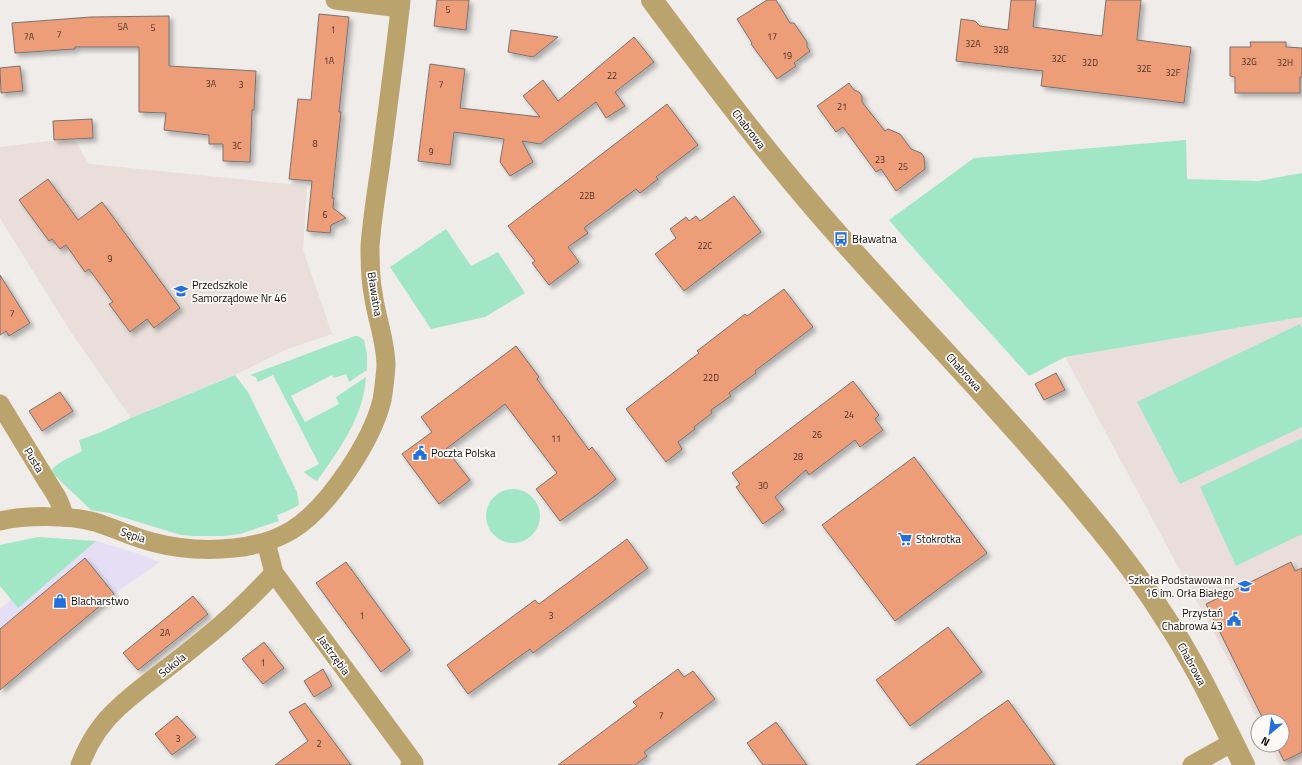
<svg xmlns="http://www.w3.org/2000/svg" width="1302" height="765" viewBox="0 0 1302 765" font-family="'Titillium Web',sans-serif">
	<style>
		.commercial { fill: #e4dff5 }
		.built { fill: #e9ded9 }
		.green { fill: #a2e7c5 }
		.building { fill: #ee9d79; stroke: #767372; filter: url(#shadow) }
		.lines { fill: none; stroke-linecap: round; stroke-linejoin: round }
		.minor { stroke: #bba36e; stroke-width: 19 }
		.tertiary { stroke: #bba36e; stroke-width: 22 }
		.labels { text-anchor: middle; stroke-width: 3.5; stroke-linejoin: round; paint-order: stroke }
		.number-label { font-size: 9px; fill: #453026 }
		.street-label { font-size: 11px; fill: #0d0c0b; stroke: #fcf9f7 }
		.poi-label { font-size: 11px; fill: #0d0c0b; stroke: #fcf9f7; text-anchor: start }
	</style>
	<defs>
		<filter id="shadow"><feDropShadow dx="3.5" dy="3.5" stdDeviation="2" flood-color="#0004"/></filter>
	</defs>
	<rect width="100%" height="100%" fill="#efecea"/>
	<polygon class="commercial" points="96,541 136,553 160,562 114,594 2,687 0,685 0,609 11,600 18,607"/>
	<g class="built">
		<polygon points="50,141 75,141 89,164 307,186 303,250 332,334 285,350 243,371 131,418 70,331 0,218 0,147"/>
		<polygon points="1302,317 1302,765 1280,765 1270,745 1282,745 1282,721 1258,721 1229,661 1065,357"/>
	</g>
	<g class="green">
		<path d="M1186,140L1187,179L1258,181L1302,173V317L1065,357L1029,376C983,324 934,273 889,220L974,158Z"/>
		<polygon points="446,229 471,266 498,252 525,293 485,317 431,329 390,267"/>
		<polygon points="1300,324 1302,328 1302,427 1180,484 1137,402"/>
		<path d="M355,336H358L364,340L367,354V370L349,382L346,374L334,378L332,375L291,396L305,422L339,404L336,397L366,377C364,416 339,450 317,481L310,477L304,472L319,464L273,375L258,382L256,377L250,375Z"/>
		<path d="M235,375L248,392L297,492L299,505L286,512L277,515L279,521L240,534L224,536H194L181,535L109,513L91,510L51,472C54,463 74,456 82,451L79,440L99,433L131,418Z"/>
		<polygon points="1302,438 1302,534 1236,566 1200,487"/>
		<circle cx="513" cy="516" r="27"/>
		<polygon points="38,537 96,541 18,608 0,586 0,545"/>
	</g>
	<g class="building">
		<polygon points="437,0 469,0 466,30 434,26"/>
		<polygon points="767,0 776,0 790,23 794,23 807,42 807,47 810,51 794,63 796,66 777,79 751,44 752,43 737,19"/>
		<polygon points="1011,0 1036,0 1033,27 1102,36 1106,0 1141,0 1137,40 1191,47 1184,103 1041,86 1043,71 956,61 961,19 975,21 980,26 1008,30"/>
		<polygon points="319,14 349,17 339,112 341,112 332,198 334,198 333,208 346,218 331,225 330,233 307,231 312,181 289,179 298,99 311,100"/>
		<polygon points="169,16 169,66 256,71 254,110 252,110 250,162 223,161 223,144 209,144 209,135 164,130 166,113 139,112 139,47 75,47 75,49 15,53 12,23 91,17"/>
		<polygon points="511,30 558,37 533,57 508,52"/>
		<polygon points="634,37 654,62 615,92 625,106 606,118 596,102 540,144 522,141 533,162 510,176 500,162 504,139 454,132 450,165 418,161 430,64 465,69 460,108 540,117 523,96 543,80 558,101"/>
		<polygon points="1250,42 1286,42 1286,47 1302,48 1302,77 1300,77 1300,93 1235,93 1235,77 1230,76 1230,47 1251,47"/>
		<polygon points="20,66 23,91 1,93 0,68"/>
		<polygon points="849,83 854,90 859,92 862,96 862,102 885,131 888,129 900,134 911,149 921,153 924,157 925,169 896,191 881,169 876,172 843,127 836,132 817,106"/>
		<polygon points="667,104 698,145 656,177 658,179 640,193 636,189 584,228 588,233 568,247 579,262 549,285 532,263 535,261 508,226"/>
		<polygon points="92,119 93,138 54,140 53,121"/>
		<polygon points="48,179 78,220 102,202 180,308 154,328 147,319 130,332 109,304 113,302 89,269 85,272 66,245 60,249 52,239 49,241 19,200"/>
		<polygon points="734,196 761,232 684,291 655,254 676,238 670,229 686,217 689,221 696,216 700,221"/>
		<polygon points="0,275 30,323 9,336 6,331 0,335"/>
		<polygon points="784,289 813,327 755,371 756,373 729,393 731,396 711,410 712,413 694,427 695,429 678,442 682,449 666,462 626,409 699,353 697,351 745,314 747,316"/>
		<polygon points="516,346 539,377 537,379 589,450 592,447 616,479 599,493 560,521 536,489 557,473 505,404 446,449 470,480 439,504 402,454 432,432 421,417"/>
		<polygon points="1056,373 1065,390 1044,400 1035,384"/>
		<polygon points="853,381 879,415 875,419 883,430 860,447 855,440 809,475 806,470 775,497 784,509 763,524 736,487 740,484 732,473"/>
		<polygon points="60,392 73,411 42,431 29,411"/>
		<polygon points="914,457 987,553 895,621 822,525"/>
		<polygon points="627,539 648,568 533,653 530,649 468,694 447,665 535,600 539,604"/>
		<polygon points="85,558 114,594 0,690 0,629"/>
		<polygon points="346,562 410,650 381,672 316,583"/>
		<polygon points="1291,562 1295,571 1302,568 1302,752 1284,761 1276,745 1282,745 1282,721 1264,721 1206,604"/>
		<polygon points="193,596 208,614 138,670 123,653"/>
		<polygon points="948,627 982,672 910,726 876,680"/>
		<polygon points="264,642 284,668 263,684 242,659"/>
		<polygon points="323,669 332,686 314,697 304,681"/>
		<polygon points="678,669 684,677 693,671 715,699 644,752 647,756 635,765 558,765 637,706 633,702"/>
		<polygon points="1008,700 1055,765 916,765 985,716"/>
		<polygon points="305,703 351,765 275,765 308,741 289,712"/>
		<polygon points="177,716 196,737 172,755 155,734"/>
		<polygon points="776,722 807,765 763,765 747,743"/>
	</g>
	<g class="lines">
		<g class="minor">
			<polyline points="335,0 400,8"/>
			<path d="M0,404C14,427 28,450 42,473C51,489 61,499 64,517"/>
			<path d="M0,521C26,515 68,515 95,522C114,528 133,537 152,542C178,549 207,551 234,548C254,546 274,541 292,530C328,508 372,441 382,400C384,389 385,377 386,366C386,341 376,317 373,293C370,278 370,261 370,246C372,220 376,194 380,168C387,112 395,56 401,0"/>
			<polyline points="266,542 274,573 414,763 410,765"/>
			<path d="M80,765C88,744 102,722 119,707C144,684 174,664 200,642C227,621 251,598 274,573"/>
			<polyline points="1192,765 1233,742"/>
		</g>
		<path class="tertiary" d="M652,0C712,81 773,162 840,237C917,324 998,406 1072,495C1104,533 1136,572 1163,615C1195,662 1219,715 1244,765"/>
	</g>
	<defs>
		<symbol id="bus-bare" viewBox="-9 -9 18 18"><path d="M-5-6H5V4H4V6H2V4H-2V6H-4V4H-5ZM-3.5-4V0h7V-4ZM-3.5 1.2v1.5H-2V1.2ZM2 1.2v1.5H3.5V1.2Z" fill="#2470db" stroke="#fcf9f7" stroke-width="2.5" paint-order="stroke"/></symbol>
		<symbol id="school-bare" viewBox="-9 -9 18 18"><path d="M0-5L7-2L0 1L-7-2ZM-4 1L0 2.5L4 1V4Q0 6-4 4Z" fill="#2470db" stroke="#fcf9f7" stroke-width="2.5" paint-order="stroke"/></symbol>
		<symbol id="civic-bare" viewBox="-9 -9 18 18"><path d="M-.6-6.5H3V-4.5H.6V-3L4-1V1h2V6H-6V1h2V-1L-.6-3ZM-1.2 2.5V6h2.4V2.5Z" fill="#2470db" stroke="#fcf9f7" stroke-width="2.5" paint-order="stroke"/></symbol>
		<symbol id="supermarket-bare" viewBox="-9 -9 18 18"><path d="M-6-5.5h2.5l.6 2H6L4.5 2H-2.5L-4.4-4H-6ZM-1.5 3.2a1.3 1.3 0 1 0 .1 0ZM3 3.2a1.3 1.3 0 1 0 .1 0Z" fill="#2470db" stroke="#fcf9f7" stroke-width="2.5" paint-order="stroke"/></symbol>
		<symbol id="shop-bare" viewBox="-9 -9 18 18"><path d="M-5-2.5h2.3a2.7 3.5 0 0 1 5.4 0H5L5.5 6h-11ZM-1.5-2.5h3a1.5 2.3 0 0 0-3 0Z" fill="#2470db" stroke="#fcf9f7" stroke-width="2.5" paint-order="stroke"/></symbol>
	</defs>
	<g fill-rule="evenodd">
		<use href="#bus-bare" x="831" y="229" width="20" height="20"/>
		<use href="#school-bare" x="171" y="281" width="20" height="20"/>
		<use href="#civic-bare" x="410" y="443" width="20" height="20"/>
		<use href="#supermarket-bare" x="895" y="529" width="20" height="20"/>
		<use href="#school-bare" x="1235" y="576" width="20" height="20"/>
		<use href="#shop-bare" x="50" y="591" width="20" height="20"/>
		<use href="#civic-bare" x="1224" y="609" width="20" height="20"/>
	</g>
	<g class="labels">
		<g class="number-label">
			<text x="448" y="13">5</text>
			<text x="123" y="30">5A</text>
			<text x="153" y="31">5</text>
			<text x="333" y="33">1</text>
			<text x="59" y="38">7</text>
			<text x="29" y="40">7A</text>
			<text x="772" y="40">17</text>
			<text x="973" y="47">32A</text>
			<text x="1001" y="53">32B</text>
			<text x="787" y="59">19</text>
			<text x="1059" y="62">32C</text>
			<text x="329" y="64">1A</text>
			<text x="1249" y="65">32G</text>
			<text x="1090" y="66">32D</text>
			<text x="1285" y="66">32H</text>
			<text x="1144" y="72">32E</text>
			<text x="1173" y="76">32F</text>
			<text x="612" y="79">22</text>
			<text x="211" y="87">3A</text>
			<text x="241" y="88">3</text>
			<text x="441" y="88">7</text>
			<text x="842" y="110">21</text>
			<text x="315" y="147">8</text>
			<text x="237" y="149">3C</text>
			<text x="431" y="155">9</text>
			<text x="880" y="163">23</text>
			<text x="903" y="170">25</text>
			<text x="587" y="199">22B</text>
			<text x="325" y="218">6</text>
			<text x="705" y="249">22C</text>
			<text x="110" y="262">9</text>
			<text x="12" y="317">7</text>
			<text x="711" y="381">22D</text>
			<text x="849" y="418">24</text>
			<text x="817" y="438">26</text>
			<text x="556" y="442">11</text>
			<text x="798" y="460">28</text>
			<text x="763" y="489">30</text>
			<text x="362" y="619">1</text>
			<text x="551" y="619">3</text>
			<text x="165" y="636">2A</text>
			<text x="263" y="666">1</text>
			<text x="661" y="719">7</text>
			<text x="178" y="742">3</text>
			<text x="319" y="747">2</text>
		</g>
		<g class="street-label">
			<text transform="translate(749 129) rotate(52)" y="4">Chabrowa</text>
			<text transform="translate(375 294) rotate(81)" y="4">Bławatna</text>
			<text transform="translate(964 372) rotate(48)" y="4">Chabrowa</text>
			<text transform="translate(34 460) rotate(59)" y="4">Pusta</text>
			<text transform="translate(133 535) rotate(19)" y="4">Sępia</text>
			<text transform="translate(334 655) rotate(54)" y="4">Jastrzębia</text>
			<text transform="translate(1192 664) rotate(61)" y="4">Chabrowa</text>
			<text transform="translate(172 665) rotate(-39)" y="4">Sokola</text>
		</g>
		<g class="poi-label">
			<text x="852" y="243">Bławatna</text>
			<text x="192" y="289">Przedszkole<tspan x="192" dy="13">Samorządowe Nr 46</tspan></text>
			<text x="431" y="457">Poczta Polska</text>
			<text x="916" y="543">Stokrotka</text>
			<text x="1234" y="584" text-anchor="end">Szkoła Podstawowa nr<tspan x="1234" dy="13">16 im. Orła Białego</tspan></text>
			<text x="71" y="605">Blacharstwo</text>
			<text x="1223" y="617" text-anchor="end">Przystań<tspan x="1223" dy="13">Chabrowa 43</tspan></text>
		</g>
	</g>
	<g transform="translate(1270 733) rotate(209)"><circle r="19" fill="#fcf9f7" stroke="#9c9a99"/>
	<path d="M0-3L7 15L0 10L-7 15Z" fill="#2470db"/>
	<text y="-6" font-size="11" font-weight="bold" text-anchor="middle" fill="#0d0c0b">N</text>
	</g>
</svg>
